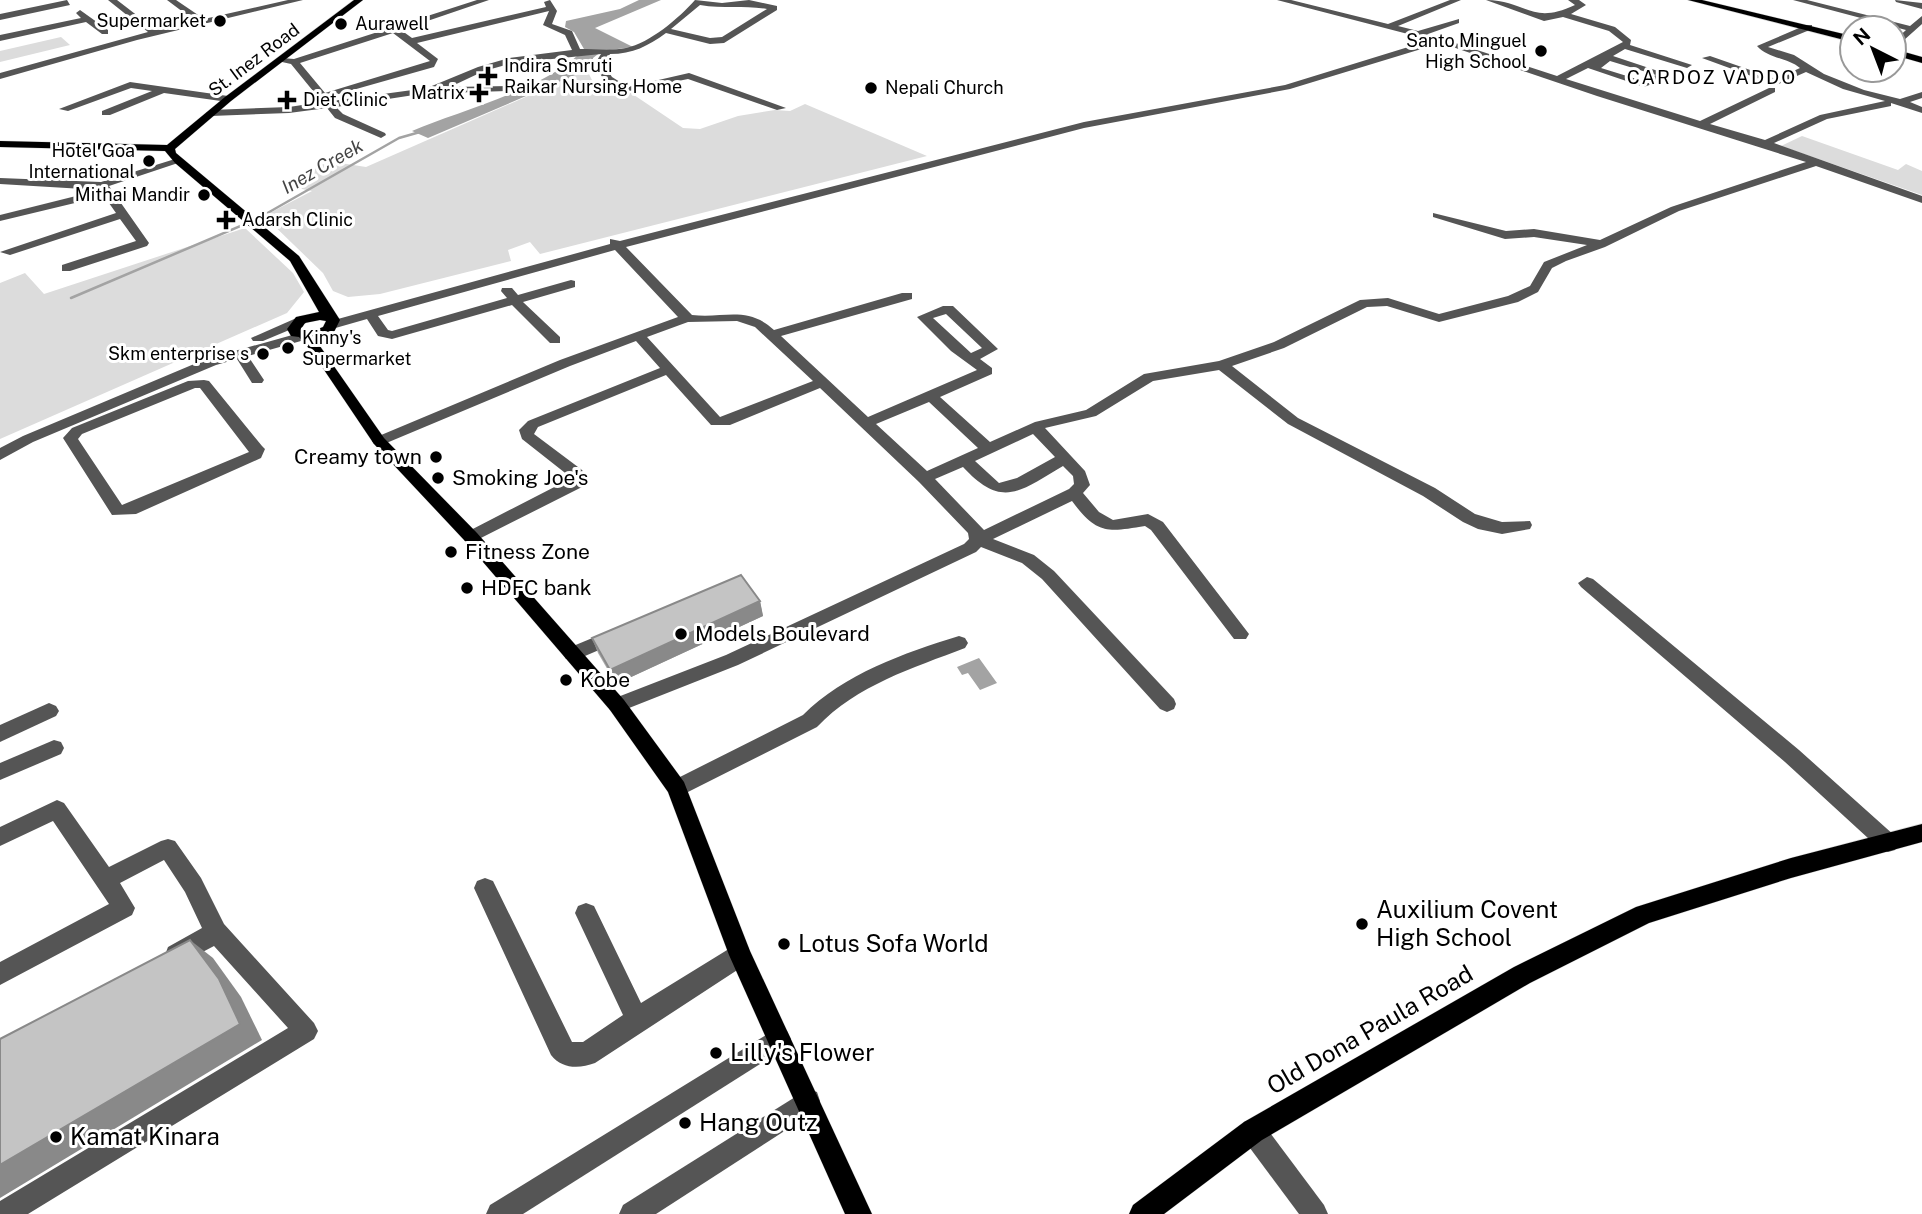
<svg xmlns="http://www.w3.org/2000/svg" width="1922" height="1214" viewBox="0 0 1922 1214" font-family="'Public Sans',sans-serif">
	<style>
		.green { fill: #dcdcdc }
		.water { fill: #a3a3a3 }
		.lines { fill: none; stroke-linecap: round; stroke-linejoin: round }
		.stream { stroke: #a3a3a3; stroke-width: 2.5 }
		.major-casing { stroke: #dbdbdb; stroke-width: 1 }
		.minor { fill: #555; fill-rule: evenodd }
		.major { fill: #000; fill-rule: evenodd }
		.wall { fill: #a9a9a9 }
		.shaded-wall { fill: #898989 }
		.building { fill: #c4c4c4; stroke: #898989; stroke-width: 2 }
		.poi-dot { fill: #000; stroke: #fff; stroke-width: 2.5 }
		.labels { text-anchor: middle; stroke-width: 6; stroke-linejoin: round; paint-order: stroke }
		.far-poi-label { font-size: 18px; fill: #000; stroke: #fff; text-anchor: end }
		.far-street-label { font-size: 18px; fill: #000; stroke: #fff }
		.far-neighbourhood-label { font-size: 19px; letter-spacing: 2px; fill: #000; stroke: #fff }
		.far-water-label { font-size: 19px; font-style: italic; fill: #444; stroke: #fff }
		.poi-label { font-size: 21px; fill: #000; stroke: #fff; text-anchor: start }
		.near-poi-label { font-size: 24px; fill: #000; stroke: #fff; text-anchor: start }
		.near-street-label { font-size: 24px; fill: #000; stroke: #fff }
	</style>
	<rect width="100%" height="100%" fill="#fff"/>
	<g class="green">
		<polygon points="61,37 70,45 0,62 0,51"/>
		<polygon points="587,70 592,80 610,90 631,93 683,128 700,129 738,116 775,110 790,111 805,104 927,156 540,254 530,242 508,250 511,261 380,294 348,297 333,291 323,273 264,216 312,191 287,186 328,161 366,167"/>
		<polygon points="1802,136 1898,170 1906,164 1922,171 1922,195 1781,146"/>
		<polygon points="245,228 293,273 304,292 287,313 0,439 0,283 25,273 44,294"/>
	</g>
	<g class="water">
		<path d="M639,0H661L595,28L633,47L602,51L593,58V66L587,70L428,138L412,131C461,110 549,88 584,49L574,32L565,27L566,21L620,9Z"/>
		<polygon points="979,658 997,683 980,690 968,673 962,675 957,667"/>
	</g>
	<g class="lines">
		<polyline class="stream" points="71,298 257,219 399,138 420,132"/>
		<defs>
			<g id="major">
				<path d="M354,0H363L231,101L175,149L176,153L299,256L340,320L334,332L315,339L384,438L477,533L624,700L684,782L750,951L872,1214H845L729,955L668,792L610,710L465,541L374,444L312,352L299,337L291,336L287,329L296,317L319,312L290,261L175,163L165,151L0,147V141L167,145L225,97ZM320,320L326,321L323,327L313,331L301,329L305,323Z"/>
				<polygon points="1688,0 1702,0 1852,36 1852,42"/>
				<polygon points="1894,49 1922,57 1922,63 1894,55"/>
				<polygon points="1922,824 1922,842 1791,878 1649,923 1530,983 1262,1140 1164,1214 1129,1214 1133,1205 1244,1122 1514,967 1636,907 1791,858"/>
			</g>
		</defs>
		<use href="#major" class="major-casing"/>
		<g class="minor">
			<polygon points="67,0 70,5 0,20 0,14"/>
			<polygon points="108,0 117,0 156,30 195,21 167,0 176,0 204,19 288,0 303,0 137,40 0,79 0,73 148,32"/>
			<path d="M477,0H489L401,30L412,38L546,7L544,2L550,0L557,11L552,24L572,31L580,49C595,49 612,51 626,48C650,43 679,18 695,0L722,3L749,0L777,6V10L724,43L710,44L666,33C648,46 633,54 610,54L604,65L612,77L628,87L689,73L786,108L777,110L688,79L624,92L605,81L594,65L601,54L513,63L484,71L450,87L510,86L512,88L507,91L444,93L440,91L336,107L343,114L385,133L386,135L381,138L335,118L327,108L289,113L211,116L206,113L211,110L289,107L322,102L291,64L282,62V58L294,59ZM700,5C723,9 744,5 767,9L722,37L710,38L671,29ZM549,11L543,25L565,35L572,50L509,58L478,67L427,88L332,101L328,97L434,67L438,59L417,43ZM393,33L430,61L325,93L300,63Z"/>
			<path d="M1277,0H1291L1388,24L1450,0H1461L1398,26L1418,31L1459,19V23L1428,34L1557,76L1623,42L1609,31L1563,17L1544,21L1486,0C1526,0 1531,26 1575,5L1568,0H1579L1586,5L1571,14L1615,27L1631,40L1630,45L1692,65L1687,68L1625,49L1613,56L1673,76L1644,87L1588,68L1566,79L1700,121L1769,88H1775V92L1710,124L1765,140L1820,115L1885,101L1843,89L1806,72L1776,85L1702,58L1710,56L1776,79L1800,68C1788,58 1767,58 1757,46L1806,25H1812V29L1768,47L1794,55L1824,74L1864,90L1900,99L1922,92V98L1910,102L1922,107V113L1891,103V106L1827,119L1774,143L1922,196V203L1816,166L1679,211L1605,247L1566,261L1552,268L1538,292L1518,302L1439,322L1387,306L1367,307L1284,348L1232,366L1298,418L1435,488L1475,514L1502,522L1530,521L1532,525L1530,529L1502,534L1478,529L1463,522L1423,496L1288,424L1219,370L1153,381L1096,416L1045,428L1085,471L1090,485L1083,493L1099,512L1113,520L1148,514L1163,522L1249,634L1246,639H1234L1151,530L1145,526C1108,532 1097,535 1072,501L993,539L1034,555L1054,571L1174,699L1176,704L1174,709L1167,712L1160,709L1042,579L1022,563L981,547L976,552L738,665L624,710L617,713L610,710L608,705L610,700L726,655L964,544L969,539L968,533L919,482L820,388L730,425H711L666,375L538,427L534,434L582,470L585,474L582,487L471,543L465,541L463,537L465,533L568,480L569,476L522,439L519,430L528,421L660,368L636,341L570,366L384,444H374L372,441L374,438L560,360L678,317L615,250L378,316L388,330L392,331L507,298L501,291L502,288H512L518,295L571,280L575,281V287L523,302L560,337V343H550L512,305L392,339L378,336L367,319L332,329L327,328V322L610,244V239L620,241L1084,122L1285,85L1431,40ZM1441,43L1597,96L1806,162L1671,207L1600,240L1534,229L1506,231L1433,213V217L1505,239L1534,237L1587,245L1544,262L1530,286L1508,296L1439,314L1388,298L1360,300L1274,342L1219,361L1144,374L1086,410L1035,422L990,442L940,397L992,374V368L980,359L998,349L953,306H943L917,317L951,351L977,370L868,417L781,336L912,299V293H902L774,330C747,305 723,319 692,315L626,247L1084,128L1290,89ZM1610,61L1656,75L1643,81L1601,68ZM946,314L982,348L971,353L933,318ZM737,321L755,327L813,381L720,417L647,337L688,322ZM929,402L978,448L927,471L876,424ZM1033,434L1055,457L1017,478L999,483L975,461ZM1063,466L1073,476L1074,484L1069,489L984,530L935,479L963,467C1002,509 1019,492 1063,466Z"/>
			<polygon points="1793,0 1807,0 1910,26 1922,16 1922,24 1894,49 1894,41 1906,30"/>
			<polygon points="1895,0 1922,3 1922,9 1896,2"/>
			<polygon points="80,10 108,30 108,34 102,34 86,22 0,41 0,35 81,18 76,13"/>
			<polygon points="130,82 228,96 233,99 228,102 164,93 110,115 102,115 102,111 152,91 131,88 68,111 59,109"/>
			<polygon points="175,159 184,161 109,186 149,243 147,246 70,271 62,271 62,265 136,241 120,219 10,255 0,252 116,213 104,196 0,221 0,215 100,190 0,184 0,178 101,182"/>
			<polygon points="301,316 306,317 306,323 263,341 253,341 251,338"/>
			<polygon points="303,332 308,333 308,339 248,356 264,380 262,383 252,383 237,359 216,365 33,442 0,460 0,448 23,436 206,359"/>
			<path d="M204,380L209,381L262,446L265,449L261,458L136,514L112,515L63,438L72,428L188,381ZM195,388H200L249,452L122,505L78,439L82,434Z"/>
			<polygon points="1587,577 1593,579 1799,750 1895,836 1899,843 1895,850 1888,852 1881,850 1785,762 1581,587 1578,583"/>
			<polygon points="614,629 620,631 623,636 620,641 578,659 566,659 563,654 566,649"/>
			<path d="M959,636L965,638L968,643L965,648C913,668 857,685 817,727L684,794L677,797L670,794L667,788L670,782L803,715C844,674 904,653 959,636Z"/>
			<polygon points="49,703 56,706 59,711 56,716 0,742 0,725"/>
			<polygon points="54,740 61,742 64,748 61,754 0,780 0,763"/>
			<polygon points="57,800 64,803 109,867 161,841 168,839 175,841 201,878 224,924 314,1023 318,1031 314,1039 28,1214 0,1214 0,1201 288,1028 214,946 176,966 168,963 165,955 168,947 202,928 185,892 164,860 120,883 135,908 132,915 0,985 0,962 109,904 53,821 0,846 0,827"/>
			<path d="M485,878L493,881L572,1042H583L623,1015L575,913L578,906L586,903L594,906L641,1003L732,947L740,944L748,947L751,955L748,963L595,1063C579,1069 562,1069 551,1055L474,888L477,881Z"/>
			<polygon points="779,1027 787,1031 791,1039 787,1047 523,1214 486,1214 490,1205"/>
			<polygon points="808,1089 817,1092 820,1101 817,1110 656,1214 619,1214 623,1205"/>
			<polygon points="1253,1118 1262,1122 1324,1205 1328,1214 1299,1214 1244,1140 1240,1131 1244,1122"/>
		</g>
		<use href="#major" class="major"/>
	</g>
	<polygon class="wall" points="760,601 763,616 616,684 598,653 592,638"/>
	<g class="shaded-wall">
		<polygon points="760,601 763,616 616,684 610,670"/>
		<polygon points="190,940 213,958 241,997 262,1040 0,1198 0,1165"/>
	</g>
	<g class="building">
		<polygon points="741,575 760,601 610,670 592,638"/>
		<polygon points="190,940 219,979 240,1024 0,1165 0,1039"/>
	</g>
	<g class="poi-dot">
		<circle cx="220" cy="21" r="7"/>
		<circle cx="341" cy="24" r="7"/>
		<circle cx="1541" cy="51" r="7"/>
		<path d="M484.5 65.5h7v7h7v7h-7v7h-7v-7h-7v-7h7z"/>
		<circle cx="871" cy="88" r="7"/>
		<path d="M475.5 82.5h7v7h7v7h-7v7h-7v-7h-7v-7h7z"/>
		<path d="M283.5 89.5h7v7h7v7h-7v7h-7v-7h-7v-7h7z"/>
		<circle cx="149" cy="161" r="7"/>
		<circle cx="204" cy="195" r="7"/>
		<path d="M222.5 209.5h7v7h7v7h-7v7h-7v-7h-7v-7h7z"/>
		<circle cx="288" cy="348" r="7"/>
		<circle cx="263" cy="354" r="7"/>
		<circle cx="436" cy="457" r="7"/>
		<circle cx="438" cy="478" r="7"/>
		<circle cx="451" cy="552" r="7"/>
		<circle cx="467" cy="588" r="7"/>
		<circle cx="681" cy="634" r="7"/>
		<circle cx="566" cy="680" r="7"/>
		<circle cx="1362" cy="924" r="7"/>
		<circle cx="784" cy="944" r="7"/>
		<circle cx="716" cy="1053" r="7"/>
		<circle cx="685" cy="1123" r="7"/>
		<circle cx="56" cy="1137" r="7"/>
	</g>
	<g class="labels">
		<g class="far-poi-label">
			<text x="206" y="27">Supermarket</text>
			<text x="355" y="30" text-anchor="start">Aurawell</text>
			<text x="1527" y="47">Santo Minguel<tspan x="1527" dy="21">High School</tspan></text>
			<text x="504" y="72" text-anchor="start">Indira Smruti<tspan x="504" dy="21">Raikar Nursing Home</tspan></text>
			<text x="885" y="94" text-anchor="start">Nepali Church</text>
			<text x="465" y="99">Matrix</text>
			<text x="303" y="106" text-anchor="start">Diet Clinic</text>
			<text x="135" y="157">Hotel Goa<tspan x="135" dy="21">International</tspan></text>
			<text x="190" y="201">Mithai Mandir</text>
			<text x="242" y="226" text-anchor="start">Adarsh Clinic</text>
			<text x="302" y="344" text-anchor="start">Kinny's<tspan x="302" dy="21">Supermarket</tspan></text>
			<text x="249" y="360">Skm enterprise s</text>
		</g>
		<g class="far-street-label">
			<text transform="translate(254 60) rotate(-37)" y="6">St. Inez Road</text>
		</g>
		<g class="far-neighbourhood-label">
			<text x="1712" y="84">CARDOZ VADDO</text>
		</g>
		<g class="far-water-label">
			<text transform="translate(322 166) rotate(-30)" y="7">Inez Creek</text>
		</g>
		<g class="poi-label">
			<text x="422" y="464" text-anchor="end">Creamy town</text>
			<text x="452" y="485">Smoking Joe's</text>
			<text x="465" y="559">Fitness Zone</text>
			<text x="481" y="595">HDFC bank</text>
			<text x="695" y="641">Models Boulevard</text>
			<text x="580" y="687">Kobe</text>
		</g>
		<g class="near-poi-label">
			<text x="1376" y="918">Auxilium Covent<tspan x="1376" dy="28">High School</tspan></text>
			<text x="798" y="952">Lotus Sofa World</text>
			<text x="730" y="1061">Lilly's Flower</text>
			<text x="699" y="1131">Hang Outz</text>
			<text x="70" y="1145">Kamat Kinara</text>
		</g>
		<g class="near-street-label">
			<text transform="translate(1370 1030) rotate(-30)" y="8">Old Dona Paula Road</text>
		</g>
	</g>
	<g transform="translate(1873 49) rotate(318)"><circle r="33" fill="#ffffff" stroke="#999999" stroke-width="2"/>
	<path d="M0-5L12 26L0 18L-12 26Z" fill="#000000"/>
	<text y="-10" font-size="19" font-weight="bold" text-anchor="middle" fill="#000000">N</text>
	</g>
</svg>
